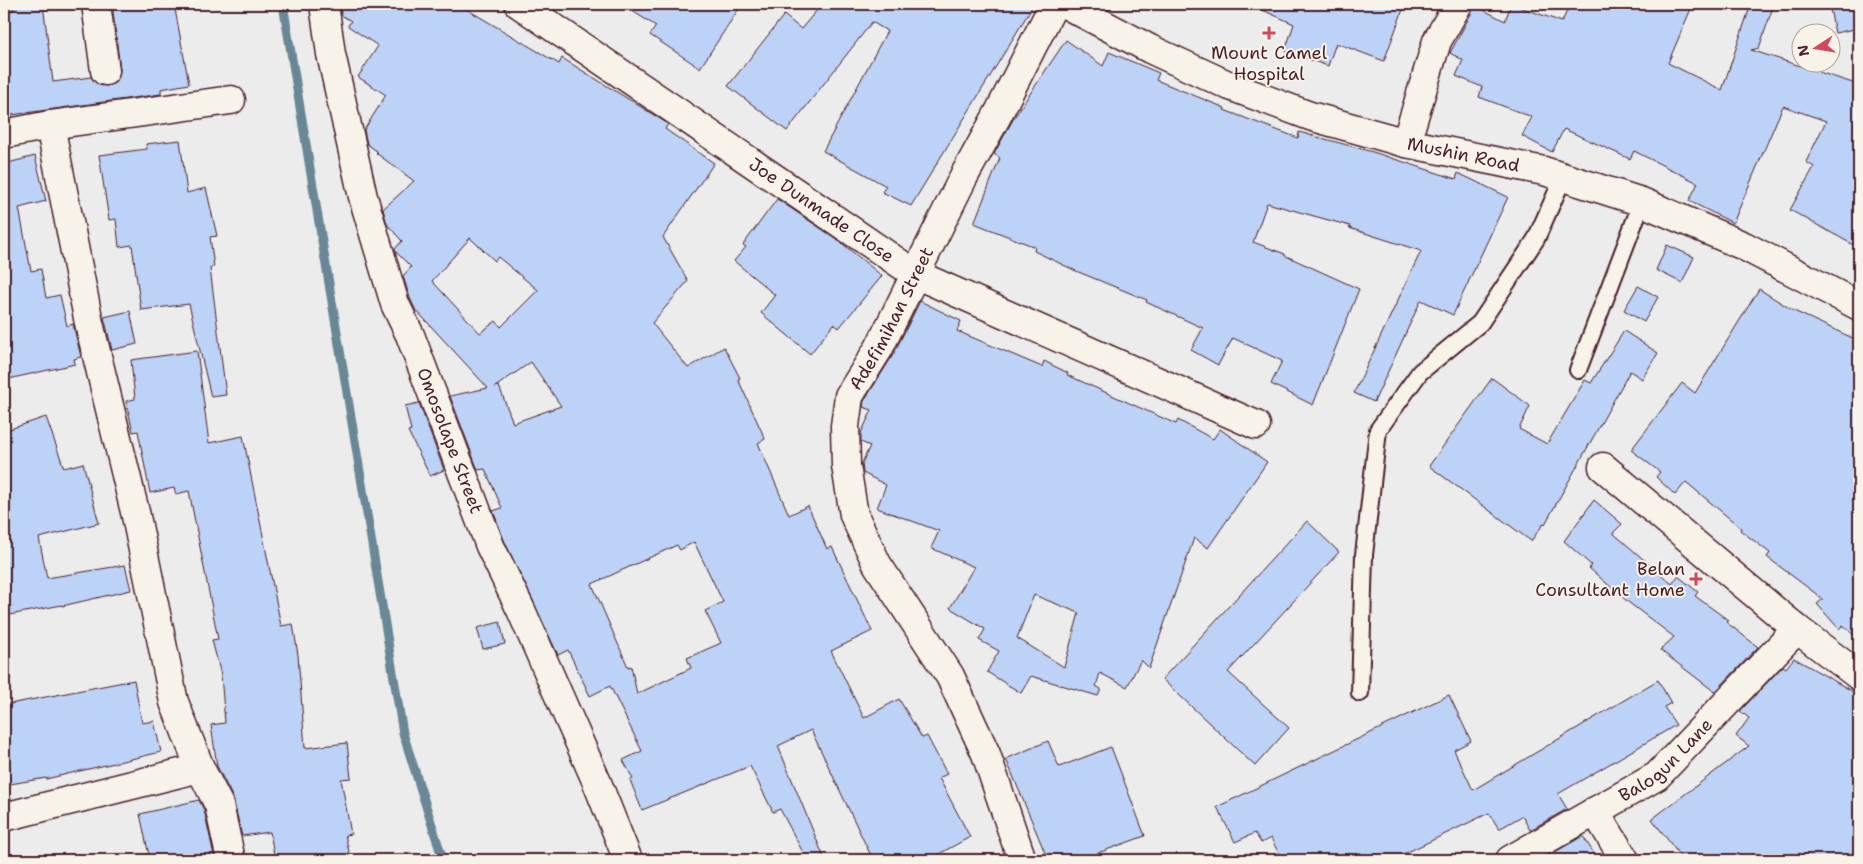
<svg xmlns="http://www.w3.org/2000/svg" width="1863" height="864" viewBox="0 0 1863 864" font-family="'Shantell Sans',sans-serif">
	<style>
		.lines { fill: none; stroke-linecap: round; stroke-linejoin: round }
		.stream { stroke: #6a8797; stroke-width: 9 }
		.building { fill: #bdd2f7; stroke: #4a1f2b; fill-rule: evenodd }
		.service-casing { stroke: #4a1f2b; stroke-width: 20 }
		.minor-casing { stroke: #4a1f2b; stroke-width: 31 }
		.secondary-casing { stroke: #4a1f2b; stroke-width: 31 }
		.service { stroke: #f7f3e8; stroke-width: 16 }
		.minor { stroke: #f7f3e8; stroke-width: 28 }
		.secondary { stroke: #f7f3e8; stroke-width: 28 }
		.poi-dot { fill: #d1495b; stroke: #f7f3e8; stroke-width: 2 }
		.labels { text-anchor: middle; stroke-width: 4; stroke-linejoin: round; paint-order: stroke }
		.poi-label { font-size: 18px; fill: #4a1f2b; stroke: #f7f3e8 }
		.street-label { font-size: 18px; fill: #4a1f2b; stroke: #f7f3e8 }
	</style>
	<rect width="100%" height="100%" fill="#ebeceb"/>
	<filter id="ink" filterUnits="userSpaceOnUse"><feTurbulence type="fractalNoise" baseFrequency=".02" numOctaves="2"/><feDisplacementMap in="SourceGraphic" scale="10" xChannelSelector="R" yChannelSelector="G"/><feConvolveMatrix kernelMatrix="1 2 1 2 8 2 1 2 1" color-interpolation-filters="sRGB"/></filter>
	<g filter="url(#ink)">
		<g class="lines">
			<polyline class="stream" points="283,4 403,733 443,860"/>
		</g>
		<g class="building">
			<polygon points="13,4 43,4 53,82 91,77 99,85 107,86 115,83 119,77 120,69 112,4 174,4 189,84 161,89 161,94 4,116 4,11 14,10"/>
			<path d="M340,4H458L559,64L562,58L662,120L668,124L665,129L714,163L663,237L688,281L652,323L688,368L724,347L740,378L738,379L765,439L758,443L789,515L808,506L827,549L832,547L872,631L831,651L864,718L899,699L922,738L927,736L947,774L939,778L970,837L928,860H873L811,730L778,746L825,860H807L780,809L773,812L750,766L642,810L630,780L633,779L623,760L642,751L610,686L590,696L568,650L558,655L504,540L493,511L502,508L485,469L478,470L450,396L488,388L415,309L410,298L403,276L411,267L396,252L395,249L402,241L387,224L383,209L414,181L376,153L378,152L367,144L364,130L386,95L358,77L378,46L348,26L351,21L341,15ZM470,238L495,261L498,257L538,290L501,327L496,321L480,333L432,281ZM531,362L561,406L513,423L499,386L495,387ZM694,542L723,602L705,611L721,643L687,658L691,668L637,694L631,666L628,667L592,584L677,545L680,550Z"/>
			<polygon points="621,4 742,4 700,68 650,35 656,26"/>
			<polygon points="822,4 1034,4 911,206 882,192 886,186 823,151 887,31 872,22 787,131 728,86 784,15 801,29"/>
			<polygon points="1249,4 1405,4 1384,61 1336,43 1328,66 1285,51 1294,24"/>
			<polygon points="1511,4 1562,22 1570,4 1693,4 1668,63 1722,90 1751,4 1774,4 1759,48 1751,50 1859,85 1859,248 1790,210 1814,167 1806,162 1826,121 1783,106 1733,223 1689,201 1698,183 1634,151 1630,159 1564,129 1552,152 1522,136 1532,117 1479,97 1482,87 1456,76 1463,60 1450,53 1472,12 1474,5 1505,21"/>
			<polygon points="1829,4 1859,4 1859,28 1835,33"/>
			<polygon points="1066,40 1103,66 1109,52 1159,73 1156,80 1225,108 1224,110 1298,138 1299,132 1373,152 1456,179 1458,173 1508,197 1453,315 1421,300 1374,402 1354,393 1421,251 1349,228 1350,226 1267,203 1253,242 1285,254 1284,255 1359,289 1313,405 1271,384 1282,361 1233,338 1218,365 1191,350 1203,328 1146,302 1147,300 1076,271 1034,251 1035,247 974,223 1000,158 994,154 1015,116"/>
			<polygon points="180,140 187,193 206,188 217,236 210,237 214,267 210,268 226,395 211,397 189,304 141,310 132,245 119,247 116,219 109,220 99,155 147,149 146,144"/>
			<polygon points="35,156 46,201 19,208 31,271 41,269 46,298 60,295 67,326 73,324 81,357 74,359 75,364 4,380 4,164"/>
			<polygon points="777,199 838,240 882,276 839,328 834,324 810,354 761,313 775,295 734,261 746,247 743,245"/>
			<polygon points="1667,245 1694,257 1682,283 1656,270"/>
			<polygon points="1638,286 1658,297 1644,322 1624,310"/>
			<polygon points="1759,289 1794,311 1859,341 1859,640 1843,625 1839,629 1817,604 1823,599 1767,557 1770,553 1740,530 1741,528 1686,482 1675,495 1656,477 1660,472 1631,450 1682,383 1695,393"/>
			<path d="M920,301L961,321L957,331L1042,367L1044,361L1068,373L1067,375L1176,424L1178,420L1213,439L1220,429L1267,462L1208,548L1194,538L1149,668L1141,660L1127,687L1100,673L1096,686L1101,689L1098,696L1031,676L1021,693L987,672L999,651L979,640L985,629L950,608L974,567L931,548L939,531L877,508L886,485L863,473L862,463L870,446L861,442V433L872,410L863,407L864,401L893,355ZM1034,595L1079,613L1064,667L1017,638Z"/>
			<polygon points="130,311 137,344 112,350 104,317"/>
			<polygon points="1624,331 1658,353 1642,379 1630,371 1545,524 1544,523 1531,541 1429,466 1492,378 1530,406 1519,429 1547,444 1585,380 1591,383"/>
			<polygon points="197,351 209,443 243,436 281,626 293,624 298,655 305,748 347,743 351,778 341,779 351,834 345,835 351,860 275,860 270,832 242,836 233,798 217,766 211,725 225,723 221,675 212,640 218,639 189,491 176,494 174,488 150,493 138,431 133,432 126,401 135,399 131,360"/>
			<polygon points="419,403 444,470 430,476 408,431 411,430 405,406"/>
			<polygon points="46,417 64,468 83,463 99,523 39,538 47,578 125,565 131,590 62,606 62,605 4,616 4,431"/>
			<polygon points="1594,500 1622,524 1613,533 1672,584 1678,576 1698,592 1695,596 1728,620 1726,622 1758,647 1715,692 1660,650 1674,637 1628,602 1589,568 1591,565 1564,541"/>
			<polygon points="1307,521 1339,552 1228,672 1289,728 1255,766 1162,679"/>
			<polygon points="500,622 505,644 483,649 477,628"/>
			<polygon points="1794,658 1859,695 1859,860 1683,860 1652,819 1749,746 1736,736 1749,718 1740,711 1783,666 1786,668"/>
			<polygon points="134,680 142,723 154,721 161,752 46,779 46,778 4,785 4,705"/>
			<polygon points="1658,680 1671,703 1664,707 1676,725 1558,794 1567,809 1530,830 1522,816 1499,829 1489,813 1391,860 1282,860 1271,838 1261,843 1255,833 1235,842 1217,807 1449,695 1471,741 1454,750 1473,790"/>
			<polygon points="1048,741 1059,767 1111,747 1145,836 1095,854 1097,860 1048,860 1006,759"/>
			<polygon points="199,800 204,810 215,860 150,860 140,814"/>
			<polygon points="1583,836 1598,860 1548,860 1546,857"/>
		</g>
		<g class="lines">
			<defs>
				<g id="service">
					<polyline points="1578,370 1642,202"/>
					<polyline points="1360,693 1364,555 1378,430 1420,372 1480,323 1536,239 1563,178"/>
				</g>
				<g id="minor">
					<polyline points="96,4 105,71"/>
					<path id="s1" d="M324,4L331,54L363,197L395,304L410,335L490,546L521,610L596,780L628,860"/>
					<path id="s2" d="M519,4L915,274L1256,425"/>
					<polyline points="50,125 89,323 136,516 174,702 200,768 219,805 231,860"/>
					<polyline points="4,134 50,125 231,100"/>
					<polyline points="1406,143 1437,41 1458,4"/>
					<polyline points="1603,467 1797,629 1859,676"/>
					<polyline points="1595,811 1625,860"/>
					<polyline points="4,817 200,768"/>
					<path id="s3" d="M1022,860L986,754L950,676L877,564L854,515L846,466L845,426L849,396L879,348L963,178L997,116L1054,4"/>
					<path id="s4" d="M1510,860L1657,776L1797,629"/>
				</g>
				<g id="secondary">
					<path id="s5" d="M1065,4L1150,49L1230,86L1310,116L1406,143L1544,171L1642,202L1744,246L1859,306"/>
				</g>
			</defs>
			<use href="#service" class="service-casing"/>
			<use href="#minor" class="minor-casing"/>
			<use href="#secondary" class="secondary-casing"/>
			<use href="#service" class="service"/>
			<use href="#minor" class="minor"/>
			<use href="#secondary" class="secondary"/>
		</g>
	</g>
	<g class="poi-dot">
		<path d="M1266.5 25.5h5v5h5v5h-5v5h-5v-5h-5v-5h5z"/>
		<path d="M1693.5 571.5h5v5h5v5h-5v5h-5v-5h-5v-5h5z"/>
	</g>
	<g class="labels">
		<g class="poi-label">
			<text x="1269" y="59">Mount Camel<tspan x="1269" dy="21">Hospital</tspan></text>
			<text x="1685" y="575" text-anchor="end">Belan<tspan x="1685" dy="21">Consultant Home</tspan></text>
		</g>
		<g class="street-label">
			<text dy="6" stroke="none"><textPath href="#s5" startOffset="428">Mushin Road</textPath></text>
			<text dy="6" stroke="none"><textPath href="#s2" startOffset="366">Joe Dunmade Close</textPath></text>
			<text dy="6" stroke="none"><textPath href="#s3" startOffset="594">Adefimihan Street</textPath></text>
			<text dy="6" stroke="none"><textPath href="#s1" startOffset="456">Omosolape Street</textPath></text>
			<text dy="6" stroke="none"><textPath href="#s4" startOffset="186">Balogun Lane</textPath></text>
		</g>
	</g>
	<rect width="1863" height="864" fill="none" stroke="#f7f3e8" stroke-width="20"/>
	<rect x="10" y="10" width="1843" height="844" fill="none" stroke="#4a1f2b" stroke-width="2" filter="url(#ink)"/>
	<g transform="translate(1816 48) rotate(258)"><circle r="24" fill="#f7f3e8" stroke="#b29e9c"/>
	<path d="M0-4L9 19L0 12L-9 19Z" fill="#d1495b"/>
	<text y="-8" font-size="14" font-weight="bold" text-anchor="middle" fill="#4a1f2b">N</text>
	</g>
</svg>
